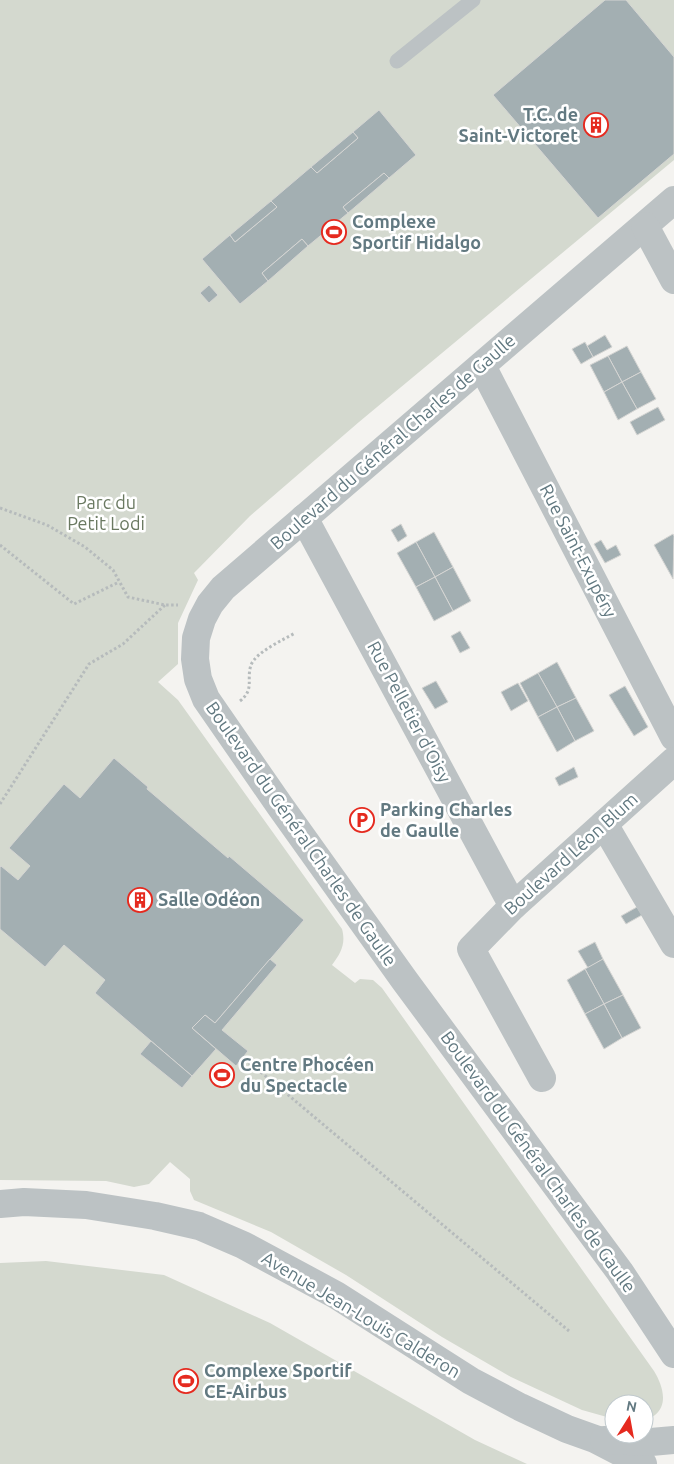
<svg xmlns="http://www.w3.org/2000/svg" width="674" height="1464" viewBox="0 0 674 1464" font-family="Ubuntu,sans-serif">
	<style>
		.green { fill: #d4d9cf }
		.building { fill: #a3afb2; stroke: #d5d5d3 }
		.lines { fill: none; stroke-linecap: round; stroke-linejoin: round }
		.path { stroke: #b6bbbc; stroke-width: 3; stroke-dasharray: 2.5 2.5; stroke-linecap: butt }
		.service { stroke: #bcc2c4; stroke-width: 15 }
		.minor { stroke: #bcc2c4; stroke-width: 28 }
		.labels { text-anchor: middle; stroke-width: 5; stroke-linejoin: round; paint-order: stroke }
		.poi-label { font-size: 18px; font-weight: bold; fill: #627981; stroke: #fff; text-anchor: start }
		.street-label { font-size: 18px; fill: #627981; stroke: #fff }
		.park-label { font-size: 18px; fill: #6a7961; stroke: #fff }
	</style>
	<rect width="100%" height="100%" fill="#f4f3f0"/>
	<g class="green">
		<path d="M0,0H674V160L359,422L250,516L194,573L198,580L178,623V664L158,682L178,700L342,929C346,944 341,953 332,965L355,983L360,979L373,980L382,988L654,1371C662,1384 669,1404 655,1415C651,1418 649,1420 644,1421V1404H614V1419L582,1410L511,1377L442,1337L346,1275L271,1232L194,1200L190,1191V1179L170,1162L149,1184L134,1187L106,1181L0,1180Z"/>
		<polygon points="46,1261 164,1275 270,1323 475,1440 527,1464 0,1464 0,1263"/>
	</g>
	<g class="building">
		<polygon points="605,0 626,0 674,57 674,154 598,218 493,95"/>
		<polygon points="379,110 416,155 389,178 384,173 343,207 348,213 308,246 302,239 262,273 268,281 240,304 202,259 230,235 235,242 277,207 271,201 311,167 317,173 358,138 353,132"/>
		<polygon points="353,132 358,138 317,173 311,167"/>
		<polygon points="384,173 389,178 348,213 343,207"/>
		<polygon points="271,201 277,207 235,242 230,235"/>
		<polygon points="302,239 308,246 268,281 262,273"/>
		<polygon points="209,285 218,295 209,303 200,293"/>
		<polygon points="605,335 612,347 593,357 587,346"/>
		<polygon points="585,342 593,357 581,364 572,349"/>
		<polygon points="627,346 641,372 622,382 608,356"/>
		<polygon points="608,356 622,382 604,392 590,365"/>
		<polygon points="641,372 656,399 637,409 622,382"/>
		<polygon points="622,382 637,409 618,420 604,392"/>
		<polygon points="658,407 665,420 637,435 630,422"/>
		<polygon points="401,524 407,536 398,542 391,530"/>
		<polygon points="434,532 453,567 435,577 416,542"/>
		<polygon points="673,534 674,536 673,579 654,545"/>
		<polygon points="601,540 607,550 616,545 621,555 605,563 594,544"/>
		<polygon points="416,542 435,577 416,587 397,553"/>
		<polygon points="453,567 471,601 453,611 435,577"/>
		<polygon points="435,577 453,611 434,621 416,587"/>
		<polygon points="460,631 470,648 460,653 451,636"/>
		<polygon points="557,662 576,698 557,707 538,673"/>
		<polygon points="538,673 557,707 538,717 520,683"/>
		<polygon points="436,681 448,702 435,709 422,688"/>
		<polygon points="518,683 528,701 511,711 501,692"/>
		<polygon points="625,686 648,727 634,736 609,695"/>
		<polygon points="576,698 594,731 575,741 557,707"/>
		<polygon points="557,707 575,741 557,752 538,717"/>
		<polygon points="114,758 148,787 147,789 228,858 229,856 304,920 215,1023 205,1015 192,1028 216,1049 192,1076 95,993 105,980 64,945 45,967 0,929 0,867 1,866 18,880 30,866 9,848 64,784 80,798"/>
		<polygon points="574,767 578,777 559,786 555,778"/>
		<polygon points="637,907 642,915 626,924 621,916"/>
		<polygon points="595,942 603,959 588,968 578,951"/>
		<polygon points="270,959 277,965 222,1030 248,1051 236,1066 192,1028 205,1015 215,1023"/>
		<polygon points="603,959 623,995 604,1004 585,969"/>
		<polygon points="585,969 604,1004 585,1014 567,980"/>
		<polygon points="623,995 641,1028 622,1038 604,1004"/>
		<polygon points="604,1004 622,1038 604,1049 585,1014"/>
		<polygon points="151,1041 192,1076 182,1088 140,1054"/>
	</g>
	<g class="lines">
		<g class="path">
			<polyline points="0,508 47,525 85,547 113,570 128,597 165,605 178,605"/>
			<polyline points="0,545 74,604 119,582"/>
			<path d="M240,701C255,689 246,680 251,665C256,652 283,640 295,633"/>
			<polyline points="0,804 89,664 123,644 165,605"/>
			<polyline points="245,1060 262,1073 569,1331"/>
		</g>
		<polyline class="service" points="397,61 473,0"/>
		<g class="minor">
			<polyline points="674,200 223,588 210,604 202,619 196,638 195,659 198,679 206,699 280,806 405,981 620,1272 674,1354"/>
			<polyline points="645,226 674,280"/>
			<polyline points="482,366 674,737"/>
			<polyline points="304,518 513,906"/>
			<polyline points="604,824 674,944"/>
			<polyline points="542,1078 471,949 513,906 674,761"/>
			<polyline points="0,1204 24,1202 86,1205 155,1216 199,1226 243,1245 336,1295 471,1381 520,1407 567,1429 595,1439 643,1464"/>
			<polyline points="604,1440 651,1442 674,1440"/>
		</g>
	</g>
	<defs>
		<symbol id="building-ring" viewBox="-11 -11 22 22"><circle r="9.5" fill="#fff" stroke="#e52a1f" stroke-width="1.5"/><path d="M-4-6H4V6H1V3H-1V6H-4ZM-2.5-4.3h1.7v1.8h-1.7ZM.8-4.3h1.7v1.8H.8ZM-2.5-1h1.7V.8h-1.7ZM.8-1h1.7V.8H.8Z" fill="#e52a1f"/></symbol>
		<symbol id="stadium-ring" viewBox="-11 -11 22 22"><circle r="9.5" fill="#fff" stroke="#e52a1f" stroke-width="1.5"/><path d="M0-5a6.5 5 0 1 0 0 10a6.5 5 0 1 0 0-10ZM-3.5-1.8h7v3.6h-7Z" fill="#e52a1f"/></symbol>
		<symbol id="parking-ring" viewBox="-11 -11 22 22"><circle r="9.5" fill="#fff" stroke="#e52a1f" stroke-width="1.5"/><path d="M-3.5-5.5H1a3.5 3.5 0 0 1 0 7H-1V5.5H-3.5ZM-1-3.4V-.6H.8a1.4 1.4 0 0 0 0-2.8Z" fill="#e52a1f"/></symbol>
	</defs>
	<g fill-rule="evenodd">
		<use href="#building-ring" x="582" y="111" width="28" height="28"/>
		<use href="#stadium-ring" x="320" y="218" width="28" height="28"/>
		<use href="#parking-ring" x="348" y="806" width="28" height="28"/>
		<use href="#building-ring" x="126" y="886" width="28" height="28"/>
		<use href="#stadium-ring" x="208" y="1061" width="28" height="28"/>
		<use href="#stadium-ring" x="172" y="1367" width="28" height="28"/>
	</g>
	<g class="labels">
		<g class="poi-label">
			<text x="578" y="121" text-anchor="end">T.C. de<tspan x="578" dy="21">Saint-Victoret</tspan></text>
			<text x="352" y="228">Complexe<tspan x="352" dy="21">Sportif Hidalgo</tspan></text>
			<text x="380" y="816">Parking Charles<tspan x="380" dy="21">de Gaulle</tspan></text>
			<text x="158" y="906">Salle Odéon</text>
			<text x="240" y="1071">Centre Phocéen<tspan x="240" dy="21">du Spectacle</tspan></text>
			<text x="204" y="1377">Complexe Sportif<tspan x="204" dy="21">CE-Airbus</tspan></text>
		</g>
		<g class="street-label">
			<text transform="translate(393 442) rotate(-41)" y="6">Boulevard du Général Charles de Gaulle</text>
			<text transform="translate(578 551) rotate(63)" y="6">Rue Saint-Exupéry</text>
			<text transform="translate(409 712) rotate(62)" y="6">Rue Pelletier d'Oisy</text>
			<text transform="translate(301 834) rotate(55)" y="6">Boulevard du Général Charles de Gaulle</text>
			<text transform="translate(571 854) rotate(-42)" y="6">Boulevard Léon Blum</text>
			<text transform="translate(538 1162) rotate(54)" y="6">Boulevard du Général Charles de Gaulle</text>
			<text transform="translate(361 1315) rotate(31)" y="6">Avenue Jean-Louis Calderon</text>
		</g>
		<g class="park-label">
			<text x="106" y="509">Parc du<tspan x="106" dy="21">Petit Lodi</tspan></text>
		</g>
	</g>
	<g transform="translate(629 1419) rotate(11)"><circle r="24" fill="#ffffff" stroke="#c0c9cd"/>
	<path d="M0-4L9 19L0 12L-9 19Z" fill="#e52a1f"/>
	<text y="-8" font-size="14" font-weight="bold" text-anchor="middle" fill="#627981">N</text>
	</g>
</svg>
